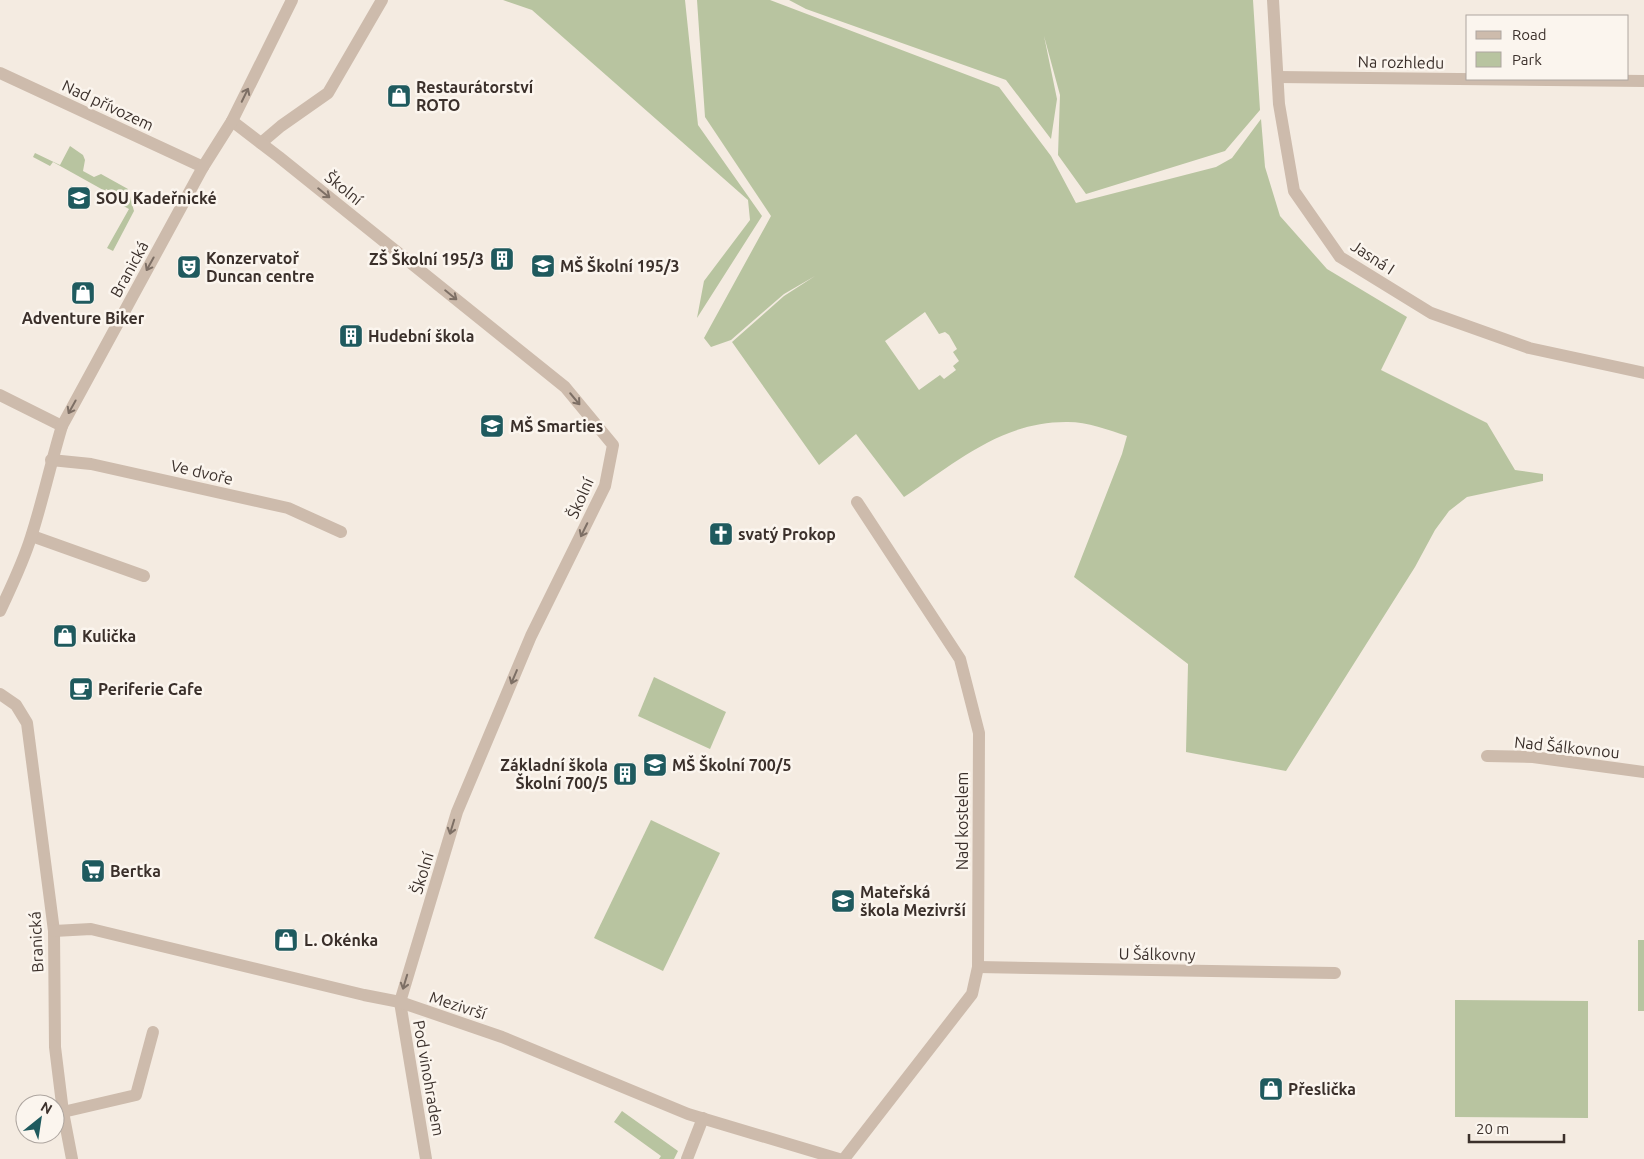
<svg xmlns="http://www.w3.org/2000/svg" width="1644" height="1159" viewBox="0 0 1644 1159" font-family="Ubuntu,sans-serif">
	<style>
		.green { fill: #b8c4a0; fill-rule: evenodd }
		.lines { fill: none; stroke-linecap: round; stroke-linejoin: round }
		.lane { stroke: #cdbbac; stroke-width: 12 }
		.street { stroke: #cdbbac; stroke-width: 12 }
		.oneway { stroke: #7d6f65 }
		.labels { text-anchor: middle; stroke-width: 5; stroke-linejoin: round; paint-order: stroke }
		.street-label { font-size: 16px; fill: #3b302b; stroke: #fbf5ee }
		.poi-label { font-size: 16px; font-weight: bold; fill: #3b302b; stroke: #fbf5ee; text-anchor: start }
	</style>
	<rect width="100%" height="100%" fill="#f4ebe1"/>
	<g class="green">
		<polygon points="503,0 685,0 698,125 762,216 697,318 704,281 750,220 748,200 532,10"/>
		<path d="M697,0H770L999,87L1051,156L1076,203L1216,167L1232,158L1261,119L1265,167L1280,216L1327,269L1407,317L1381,370L1487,423L1515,470L1543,474V481L1467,497L1449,511L1435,530L1415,567L1286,771L1186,752L1188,664L1074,577L1122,454L1127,436C1109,430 1087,422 1068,422C1002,421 955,463 904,497L856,434L819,465L732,342L784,296L815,276L784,294L731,340L711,347L704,338L771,216L705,117ZM925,312L939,334L945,332L949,335L957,349L953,352L959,361L953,366L956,370L944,379L940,375L919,390L885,341Z"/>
		<polygon points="789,0 1253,0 1260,110 1225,151 1086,194 1058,155 1060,95 1044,36 1057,99 1051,139 1006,80 806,9"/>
		<polygon points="70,146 83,155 85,160 83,171 94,177 101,174 128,189 134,211 113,251 107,248 129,209 116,202 119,196 106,189 105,191 53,162 50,166 33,157 35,153 60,165"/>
		<polygon points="654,677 726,712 710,749 638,716"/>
		<polygon points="651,820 720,853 663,971 594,938"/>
		<rect x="1638" y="940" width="6" height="71"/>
		<polygon points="1455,1000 1588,1001 1588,1118 1455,1117"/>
		<polygon points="622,1111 678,1151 674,1159 659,1159 661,1156 614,1122"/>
	</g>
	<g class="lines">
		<g class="lane">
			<polyline points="261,143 281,126 328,93 382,0"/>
			<polyline points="0,395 62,426"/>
			<polyline points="51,460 91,464 288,508 341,532"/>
			<polyline points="32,536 144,576"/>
			<polyline points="63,1112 136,1095 153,1032"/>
		</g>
		<g class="street">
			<polyline points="1273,0 1279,104 1294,191 1340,257 1431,313 1529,348 1644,373"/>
			<polyline points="0,73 203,167"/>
			<polyline points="1278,77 1644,81"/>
			<polyline points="232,121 279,157 565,387 613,445 605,486 531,636 457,812 400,1002 426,1159"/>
			<path d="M0,611C11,587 23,563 31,537C43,500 51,462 62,426L203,167L232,121L292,0"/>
			<polyline points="0,694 16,705 27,723 54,931 55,1047 63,1112 72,1159"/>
			<polyline points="1487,756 1533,757 1644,772"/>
			<polyline points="54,931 91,929 364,995 400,1002 502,1037 688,1114 839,1159"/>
			<polyline points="978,967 1335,973"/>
			<polyline points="687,1159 703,1118"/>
			<polyline points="844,1159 972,994 978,967 979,733 960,659 857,502"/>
		</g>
	</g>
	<defs><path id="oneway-shaft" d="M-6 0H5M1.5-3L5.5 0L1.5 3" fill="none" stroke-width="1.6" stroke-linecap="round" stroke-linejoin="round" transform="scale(1.25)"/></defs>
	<g class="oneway">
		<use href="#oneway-shaft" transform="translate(245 95) rotate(-64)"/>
		<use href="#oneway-shaft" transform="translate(324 193) rotate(39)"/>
		<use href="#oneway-shaft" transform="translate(150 264) rotate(119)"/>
		<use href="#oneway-shaft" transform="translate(451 295) rotate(39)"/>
		<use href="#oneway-shaft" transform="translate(575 399) rotate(50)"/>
		<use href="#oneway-shaft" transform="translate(72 407) rotate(119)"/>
		<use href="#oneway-shaft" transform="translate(584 530) rotate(116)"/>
		<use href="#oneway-shaft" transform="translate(514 677) rotate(113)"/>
		<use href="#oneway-shaft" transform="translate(452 827) rotate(107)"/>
		<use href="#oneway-shaft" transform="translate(405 982) rotate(107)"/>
	</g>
	<defs>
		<symbol id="shop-square" viewBox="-11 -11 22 22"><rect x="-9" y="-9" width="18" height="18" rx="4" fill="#1f5a5e" stroke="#fbf5ee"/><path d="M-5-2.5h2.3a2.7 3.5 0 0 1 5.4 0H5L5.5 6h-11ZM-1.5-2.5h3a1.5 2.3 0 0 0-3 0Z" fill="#fff"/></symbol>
		<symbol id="university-square" viewBox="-11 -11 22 22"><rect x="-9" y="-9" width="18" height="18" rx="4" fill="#1f5a5e" stroke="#fbf5ee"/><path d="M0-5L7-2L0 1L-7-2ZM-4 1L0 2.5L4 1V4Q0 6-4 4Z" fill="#fff"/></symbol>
		<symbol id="building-square" viewBox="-11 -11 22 22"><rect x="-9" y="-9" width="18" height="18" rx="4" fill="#1f5a5e" stroke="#fbf5ee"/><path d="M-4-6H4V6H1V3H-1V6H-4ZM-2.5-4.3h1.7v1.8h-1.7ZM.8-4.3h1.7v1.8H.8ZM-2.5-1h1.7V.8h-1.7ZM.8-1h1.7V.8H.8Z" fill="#fff"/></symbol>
		<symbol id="school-square" viewBox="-11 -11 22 22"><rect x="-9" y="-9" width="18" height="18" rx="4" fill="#1f5a5e" stroke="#fbf5ee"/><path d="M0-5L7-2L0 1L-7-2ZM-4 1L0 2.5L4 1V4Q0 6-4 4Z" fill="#fff"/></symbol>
		<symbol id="theatre-square" viewBox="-11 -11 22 22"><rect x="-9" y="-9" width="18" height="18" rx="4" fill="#1f5a5e" stroke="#fbf5ee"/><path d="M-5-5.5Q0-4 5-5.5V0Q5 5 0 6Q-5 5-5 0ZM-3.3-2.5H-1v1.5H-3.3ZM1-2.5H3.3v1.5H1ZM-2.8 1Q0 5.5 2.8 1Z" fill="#fff"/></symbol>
		<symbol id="church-square" viewBox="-11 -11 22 22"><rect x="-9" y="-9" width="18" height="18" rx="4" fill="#1f5a5e" stroke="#fbf5ee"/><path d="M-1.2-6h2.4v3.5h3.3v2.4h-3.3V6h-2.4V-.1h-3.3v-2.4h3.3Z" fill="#fff"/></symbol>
		<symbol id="cafe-square" viewBox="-11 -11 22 22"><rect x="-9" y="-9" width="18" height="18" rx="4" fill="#1f5a5e" stroke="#fbf5ee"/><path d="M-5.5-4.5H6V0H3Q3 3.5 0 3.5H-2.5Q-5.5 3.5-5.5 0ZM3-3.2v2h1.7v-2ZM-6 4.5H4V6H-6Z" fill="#fff"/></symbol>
		<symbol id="supermarket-square" viewBox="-11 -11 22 22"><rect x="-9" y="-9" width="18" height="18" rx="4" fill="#1f5a5e" stroke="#fbf5ee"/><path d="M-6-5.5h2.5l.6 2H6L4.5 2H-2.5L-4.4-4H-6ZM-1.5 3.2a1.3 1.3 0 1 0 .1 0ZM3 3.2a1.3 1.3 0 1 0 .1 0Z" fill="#fff"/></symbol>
	</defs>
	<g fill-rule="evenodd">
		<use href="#shop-square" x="385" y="82" width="28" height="28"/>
		<use href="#university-square" x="65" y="184" width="28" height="28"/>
		<use href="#building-square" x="488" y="245" width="28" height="28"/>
		<use href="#school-square" x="529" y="252" width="28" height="28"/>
		<use href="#theatre-square" x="175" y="253" width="28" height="28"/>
		<use href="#shop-square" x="69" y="279" width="28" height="28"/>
		<use href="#building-square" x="337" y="322" width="28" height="28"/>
		<use href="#school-square" x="478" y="412" width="28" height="28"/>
		<use href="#church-square" x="707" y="520" width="28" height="28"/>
		<use href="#shop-square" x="51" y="622" width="28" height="28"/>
		<use href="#cafe-square" x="67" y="675" width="28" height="28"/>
		<use href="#school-square" x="641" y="751" width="28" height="28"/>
		<use href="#building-square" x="611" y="760" width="28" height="28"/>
		<use href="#supermarket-square" x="79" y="857" width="28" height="28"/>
		<use href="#school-square" x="829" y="887" width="28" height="28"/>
		<use href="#shop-square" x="272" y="926" width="28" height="28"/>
		<use href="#shop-square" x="1257" y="1075" width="28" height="28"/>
	</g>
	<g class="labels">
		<g class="street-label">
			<text transform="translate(1401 62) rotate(1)" y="6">Na rozhledu</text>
			<text transform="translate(108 105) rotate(25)" y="6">Nad přívozem</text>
			<text transform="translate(344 188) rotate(39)" y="6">Školní</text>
			<text transform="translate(1373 257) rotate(33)" y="6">Jasná I</text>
			<text transform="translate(129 269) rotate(-61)" y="6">Branická</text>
			<text transform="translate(202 472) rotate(13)" y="6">Ve dvoře</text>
			<text transform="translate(580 498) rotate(-66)" y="6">Školní</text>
			<text transform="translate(1567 747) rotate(6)" y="6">Nad Šálkovnou</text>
			<text transform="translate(962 821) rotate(-90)" y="6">Nad kostelem</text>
			<text transform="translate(422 873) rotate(-73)" y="6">Školní</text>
			<text transform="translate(36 942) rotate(-93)" y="6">Branická</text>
			<text transform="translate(1157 954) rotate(1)" y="6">U Šálkovny</text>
			<text transform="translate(458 1005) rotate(18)" y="6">Mezivrší</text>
			<text transform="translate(429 1078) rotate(80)" y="6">Pod vinohradem</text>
		</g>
		<g class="poi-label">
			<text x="416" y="93">Restaurátorství<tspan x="416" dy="18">ROTO</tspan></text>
			<text x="96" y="204">SOU Kadeřnické</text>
			<text x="206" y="264">Konzervatoř<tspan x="206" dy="18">Duncan centre</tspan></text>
			<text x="484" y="265" text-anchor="end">ZŠ Školní 195/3</text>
			<text x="560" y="272">MŠ Školní 195/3</text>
			<text x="83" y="324" text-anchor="middle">Adventure Biker</text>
			<text x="368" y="342">Hudební škola</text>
			<text x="510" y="432">MŠ Smarties</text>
			<text x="738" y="540">svatý Prokop</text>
			<text x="82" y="642">Kulička</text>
			<text x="98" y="695">Periferie Cafe</text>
			<text x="608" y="771" text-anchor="end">Základní škola<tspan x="608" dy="18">Školní 700/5</tspan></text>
			<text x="672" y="771">MŠ Školní 700/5</text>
			<text x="110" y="877">Bertka</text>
			<text x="860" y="898">Mateřská<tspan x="860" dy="18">škola Mezivrší</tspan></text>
			<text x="304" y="946">L. Okénka</text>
			<text x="1288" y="1095">Přeslička</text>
		</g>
	</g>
	<rect x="1466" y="15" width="162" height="65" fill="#fbf5ee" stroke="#aea6a0"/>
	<rect x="1476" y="31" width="25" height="8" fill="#cdbbac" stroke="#aea6a0"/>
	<text x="1512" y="40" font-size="15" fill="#3b302b">Road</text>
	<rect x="1476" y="52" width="25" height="15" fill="#b8c4a0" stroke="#aea6a0"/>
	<text x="1512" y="65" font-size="15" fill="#3b302b">Park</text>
	<g transform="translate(40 1119) rotate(30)"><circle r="24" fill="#fbf5ee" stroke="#aea6a0"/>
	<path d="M0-4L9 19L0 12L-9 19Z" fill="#1f5a5e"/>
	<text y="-8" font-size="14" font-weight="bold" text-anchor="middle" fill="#3b302b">N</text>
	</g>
	<path d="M1469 1134v8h95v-8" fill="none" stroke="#3b302b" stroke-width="2.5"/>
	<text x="1476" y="1134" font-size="15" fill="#3b302b" stroke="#fbf5ee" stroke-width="4" paint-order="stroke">20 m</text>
</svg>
